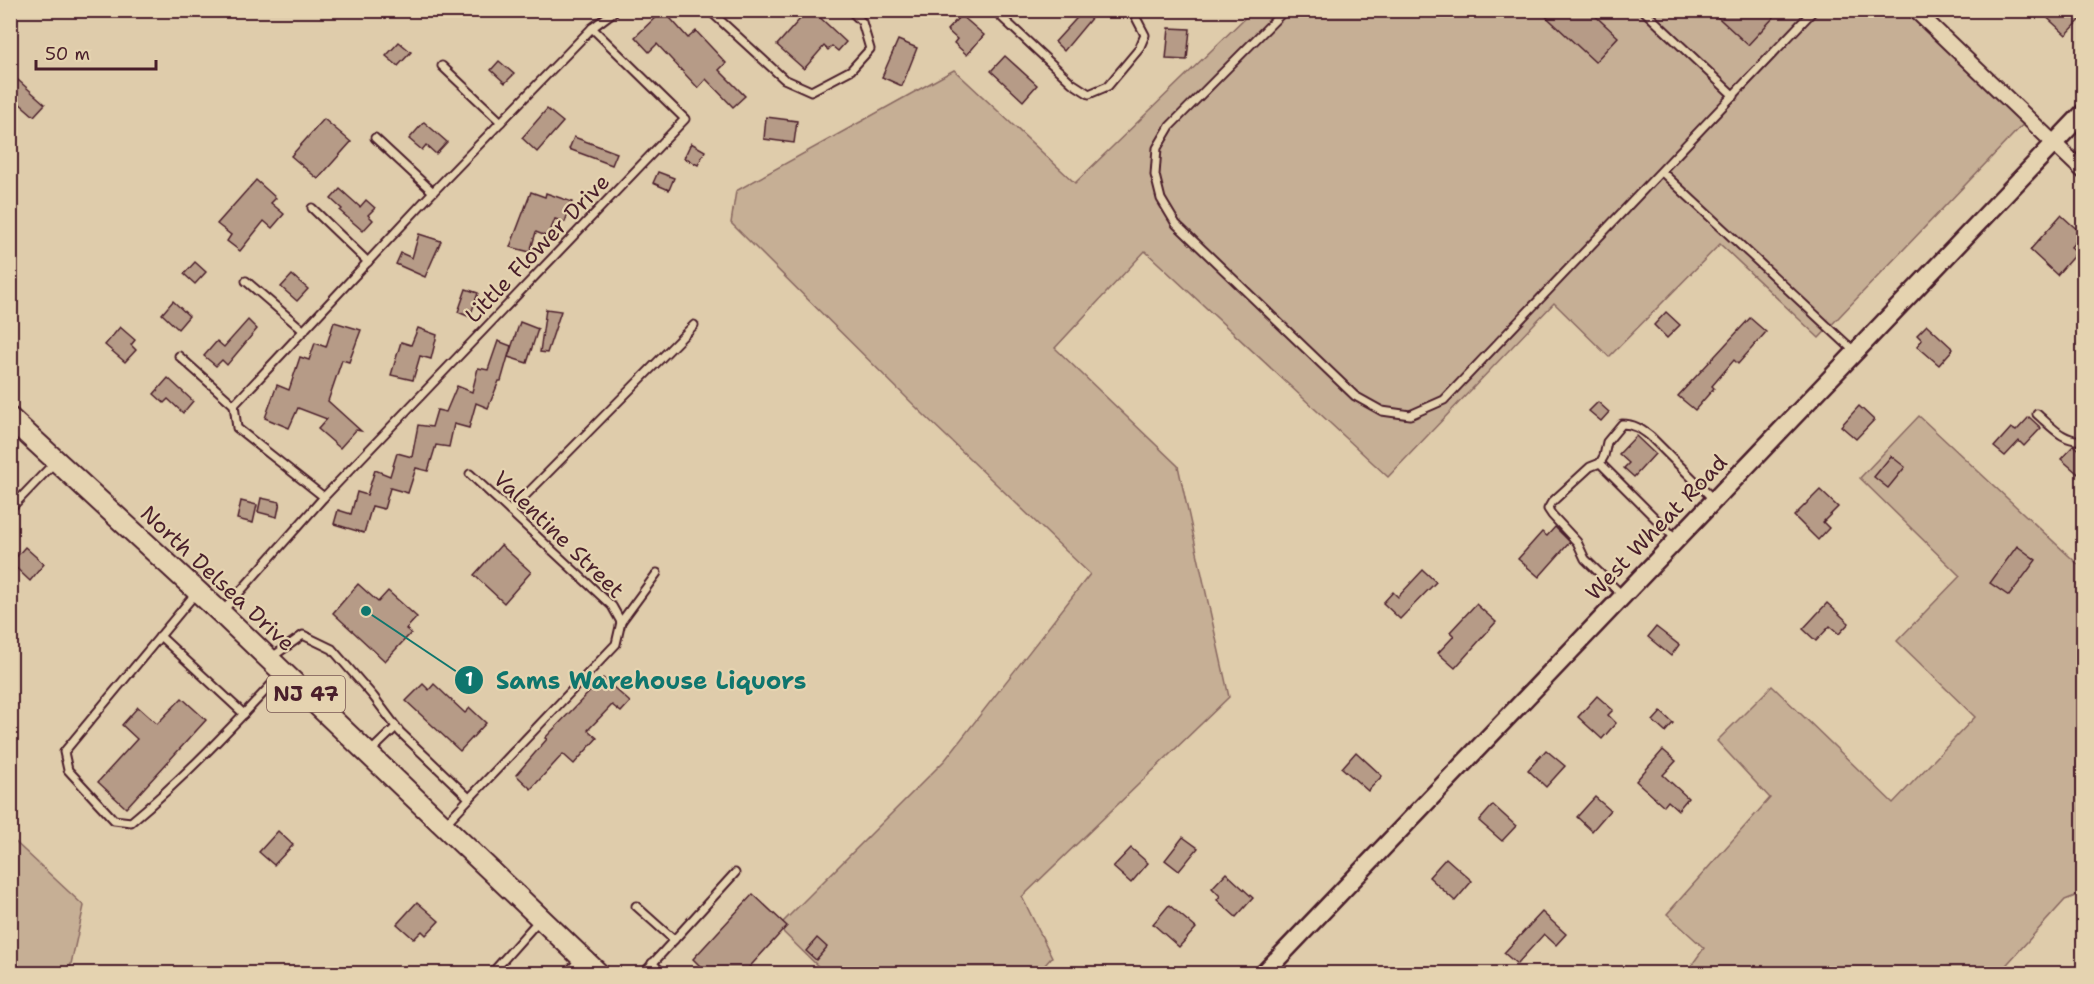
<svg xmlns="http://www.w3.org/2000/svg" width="2094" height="984" viewBox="0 0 2094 984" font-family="'Shantell Sans',sans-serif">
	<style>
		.green { fill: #c6af95; stroke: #886760; stroke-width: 1.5 }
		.building { fill: #b69b87; stroke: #4a1f2b; stroke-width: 1.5 }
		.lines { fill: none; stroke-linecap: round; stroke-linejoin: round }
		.service-casing { stroke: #4a1f2b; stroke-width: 11 }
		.minor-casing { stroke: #4a1f2b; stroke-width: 18 }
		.tertiary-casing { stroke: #4a1f2b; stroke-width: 21 }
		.primary-casing { stroke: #4a1f2b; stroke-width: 24 }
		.service { stroke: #e5d3b0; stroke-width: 7 }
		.minor { stroke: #e5d3b0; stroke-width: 14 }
		.tertiary { stroke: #e5d3b0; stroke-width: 16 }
		.primary { stroke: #e5d3b0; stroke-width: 20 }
		.labels { text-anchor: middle; stroke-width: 4.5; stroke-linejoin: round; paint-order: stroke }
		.shield { fill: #e5d3b0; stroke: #785553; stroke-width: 1.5 }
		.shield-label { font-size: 21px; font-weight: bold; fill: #4a1f2b }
		.street-label { font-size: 22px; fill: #4a1f2b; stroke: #e5d3b0 }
		.leader { fill: none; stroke: #0f766e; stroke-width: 2 }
		.callout-dot { fill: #0f766e; stroke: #e5d3b0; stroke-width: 2 }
		.mark-label { font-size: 18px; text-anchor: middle; font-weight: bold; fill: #fff }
		.callout-label { font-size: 24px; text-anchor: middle; font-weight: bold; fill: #0f766e; stroke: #e5d3b0; stroke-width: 4.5; stroke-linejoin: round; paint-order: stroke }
	</style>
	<rect width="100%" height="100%" fill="#dfccab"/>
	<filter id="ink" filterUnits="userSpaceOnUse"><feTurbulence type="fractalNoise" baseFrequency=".0167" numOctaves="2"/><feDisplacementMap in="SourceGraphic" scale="12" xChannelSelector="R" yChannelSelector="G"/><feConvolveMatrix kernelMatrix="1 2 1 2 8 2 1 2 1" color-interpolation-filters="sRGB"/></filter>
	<g filter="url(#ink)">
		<g class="green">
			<polygon points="1252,11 1916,11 2030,117 1819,338 1720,244 1609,357 1554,303 1388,477 1145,251 1055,348 1178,466 1229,697 1022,897 1052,957 1038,973 825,973 778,927 945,760 1090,574 921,412 731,223 736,191 954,70 1075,183"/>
			<polygon points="1919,416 2083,569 2083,893 2065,900 1999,973 1686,973 1704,948 1667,914 1770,798 1717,741 1772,686 1893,803 1975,717 1897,641 1960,576 1860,478"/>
			<polygon points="10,837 84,906 69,973 11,973"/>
		</g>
		<g class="building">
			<polygon points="663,10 688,38 696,31 726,63 719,70 745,96 733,107 706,79 698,88 657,44 649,52 635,37"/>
			<polygon points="808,10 812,10 846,42 838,51 832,46 828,50 824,46 804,69 777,45"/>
			<polygon points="1084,10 1098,10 1064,51 1055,42"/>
			<polygon points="1539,10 1589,10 1618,37 1595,62"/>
			<polygon points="1710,10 1767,10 1774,17 1748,45"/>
			<polygon points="2039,10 2084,10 2084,16 2066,35"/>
			<polygon points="961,15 984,35 967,55 954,43 957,39 947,30"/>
			<polygon points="1169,28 1190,29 1187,60 1166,59"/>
			<polygon points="898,40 917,48 902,86 882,77"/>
			<polygon points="399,42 411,52 398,66 386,56"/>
			<polygon points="1005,56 1037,85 1023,101 991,71"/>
			<polygon points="499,61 514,74 505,83 491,70"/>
			<polygon points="18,80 45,104 34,116 10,95 10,88"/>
			<polygon points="547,109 563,122 537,152 522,138"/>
			<polygon points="766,117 797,121 794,143 764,139"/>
			<polygon points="324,119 351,142 318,179 291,156"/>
			<polygon points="424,122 447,142 436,154 426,145 422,150 409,139"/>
			<polygon points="574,137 617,153 612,165 569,149"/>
			<polygon points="691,143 705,151 698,165 684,158"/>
			<polygon points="658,172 674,178 669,190 653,183"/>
			<polygon points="256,180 276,198 271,203 284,214 272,228 264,221 240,251 227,241 231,235 217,224"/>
			<polygon points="340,189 360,207 366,200 375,208 368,215 373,220 363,231 340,211 342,209 331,199"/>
			<polygon points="531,192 545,197 546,193 572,202 565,222 555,219 548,237 536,232 530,252 510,247"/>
			<polygon points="2061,215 2082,234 2071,247 2077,252 2057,275 2030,250"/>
			<polygon points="419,234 441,241 425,277 396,264 401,253 412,258"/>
			<polygon points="195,262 206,272 195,284 184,274"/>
			<polygon points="292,275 308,289 297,301 281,287"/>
			<polygon points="466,289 478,293 470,317 458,312"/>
			<polygon points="173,301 189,316 178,329 162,314"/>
			<polygon points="546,309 561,311 547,353 540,352"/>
			<polygon points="1666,312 1680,325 1667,338 1654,325"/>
			<polygon points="1750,318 1766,332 1738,364 1734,360 1712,386 1714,388 1695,410 1678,396"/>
			<polygon points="248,320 257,329 227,365 222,360 216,366 204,356 217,341 224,347"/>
			<polygon points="334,322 361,330 349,362 342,360 328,401 361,431 356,430 340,448 318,429 327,419 298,408 289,428 265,418 277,385 289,390 300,357 309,360 315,343 326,347"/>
			<polygon points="520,322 538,329 527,363 508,357"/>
			<polygon points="1927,325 1953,349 1939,365 1917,346 1922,340 1917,335"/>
			<polygon points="120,327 135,340 131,345 136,350 125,362 105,345"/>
			<polygon points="418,328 437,335 431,359 420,356 413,380 391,375 401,342 411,345"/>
			<polygon points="498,341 511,346 501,381 499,381 488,408 476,403 469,428 454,424 449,447 436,445 428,471 416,468 408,493 390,488 384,509 372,506 364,533 334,524 338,510 351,514 357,492 367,495 375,470 390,476 397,453 412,457 418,425 432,427 437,410 446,412 457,386 472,392 478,368 488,370"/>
			<polygon points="168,378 193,401 183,413 168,399 164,403 154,394"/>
			<polygon points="1598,402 1609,412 1601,421 1589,411"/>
			<polygon points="1859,406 1874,420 1856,439 1841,426"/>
			<polygon points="2029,417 2041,428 2024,446 2019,441 2005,456 1994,447 2011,428 2016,431"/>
			<polygon points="1636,436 1655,454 1634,477 1624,468 1629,463 1619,454"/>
			<polygon points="2074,445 2084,454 2084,479 2061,459"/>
			<polygon points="1891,456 1905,467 1888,488 1874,477"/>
			<polygon points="1820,490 1838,507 1823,522 1829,528 1818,540 1794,516"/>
			<polygon points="261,498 280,502 277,517 258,512"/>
			<polygon points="241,501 257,505 253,523 237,519"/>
			<polygon points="1555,527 1570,542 1539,577 1518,559 1542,532 1547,536"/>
			<polygon points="501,545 531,572 504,603 474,575"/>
			<polygon points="2017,546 2036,560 2009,596 1990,583"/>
			<polygon points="25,547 44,564 30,581 11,563"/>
			<polygon points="1423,570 1436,582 1400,619 1383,603 1393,592 1398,597"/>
			<polygon points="358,584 378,602 388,591 417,617 406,629 411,633 385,661 333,613"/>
			<polygon points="1827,603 1849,623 1839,634 1830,626 1816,641 1803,629"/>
			<polygon points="1476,604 1496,622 1455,668 1438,653 1454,636 1450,632"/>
			<polygon points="1656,627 1679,645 1671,656 1648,637"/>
			<polygon points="603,678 630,702 621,712 612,705 588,730 597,738 574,764 563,754 531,789 516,775 547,739 545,738"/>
			<polygon points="423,684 429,690 434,684 465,713 470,708 486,723 460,751 406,701"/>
			<polygon points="1597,696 1613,710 1608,715 1616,723 1602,739 1578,717"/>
			<polygon points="182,698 206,720 126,808 98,782 137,739 122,725 138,707 157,724"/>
			<polygon points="1661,712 1673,723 1665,732 1653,721"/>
			<polygon points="1546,750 1565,766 1546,787 1528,770"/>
			<polygon points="1663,750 1676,761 1663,775 1688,798 1678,810 1668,801 1664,806 1636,781"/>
			<polygon points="1356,752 1382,776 1368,791 1342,768"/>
			<polygon points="1595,797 1610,810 1592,831 1577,817"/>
			<polygon points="1493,805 1516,826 1502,841 1479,821"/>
			<polygon points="278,831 293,845 274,865 259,852"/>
			<polygon points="1183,837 1198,848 1179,871 1165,860"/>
			<polygon points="1131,848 1148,863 1131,883 1113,867"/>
			<polygon points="1446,858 1472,881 1455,901 1429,877"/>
			<polygon points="1226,873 1253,898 1236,917 1217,900 1220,896 1212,888"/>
			<polygon points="753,894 787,926 743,974 708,974 693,959"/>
			<polygon points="417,902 439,921 426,935 422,931 414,939 397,924"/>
			<polygon points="1169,905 1196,928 1179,947 1153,924"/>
			<polygon points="1542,912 1566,934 1556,945 1544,934 1517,964 1504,953"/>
			<polygon points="817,938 827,947 816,960 806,951"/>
		</g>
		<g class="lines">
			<defs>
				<g id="service">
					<polyline points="709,10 784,79 811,91 851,70 870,49 862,22 850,10"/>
					<polyline points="994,10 1072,83 1089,94 1108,86 1139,49 1145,35 1132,10"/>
					<polyline points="1285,10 1170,126 1157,148 1155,175 1161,199 1176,224 1355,396 1382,411 1410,415 1444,400 1814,10"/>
					<polyline points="1643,10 1734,96"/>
					<polyline points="442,66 501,122"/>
					<polyline points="375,138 433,192"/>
					<polyline points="1662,172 1855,352"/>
					<polyline points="312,208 368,262"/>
					<polyline points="246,281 304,331"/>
					<polyline points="179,356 234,405"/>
					<path d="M2037,414C2051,426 2064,443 2084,440"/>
					<polyline points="1600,463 1676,539"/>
					<polyline points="324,497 237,428 234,405 433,192 592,28 616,10"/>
					<polyline points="10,509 56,461"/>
					<polyline points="510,511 694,325"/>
					<path d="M196,593L64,752L68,770L114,820L131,822C185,777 233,726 281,674"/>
					<path d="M1622,595L1585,559L1577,542L1552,515L1548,509L1552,502L1590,467L1600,463L1604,456L1607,442L1622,424C1634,424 1641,429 1650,436L1713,499"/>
					<polyline points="222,612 324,497 685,119 592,28"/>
					<polyline points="621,622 657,573"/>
					<polyline points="160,636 244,714"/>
					<polyline points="272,657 303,635 332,649 373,696 400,732 469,798"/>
					<polyline points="370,752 396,727"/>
					<polyline points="445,824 616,644 621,622 612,606 470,474"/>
					<polyline points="636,906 674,940"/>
					<polyline points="652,963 664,974"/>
					<polyline points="491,974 539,920"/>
					<polyline points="566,974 581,959"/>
					<polyline points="643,974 735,873"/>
				</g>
				<polyline id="minor" points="1915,10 2084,172"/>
				<polyline id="tertiary" points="1263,974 2084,112"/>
				<polyline id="primary" points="10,418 221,613 599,974"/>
			</defs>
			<use href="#service" class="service-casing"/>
			<use href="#minor" class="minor-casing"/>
			<use href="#tertiary" class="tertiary-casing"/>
			<use href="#primary" class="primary-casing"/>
			<use href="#service" class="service"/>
			<use href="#minor" class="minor"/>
			<use href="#tertiary" class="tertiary"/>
			<use href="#primary" class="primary"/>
		</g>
	</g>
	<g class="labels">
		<rect class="shield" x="267" y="676" width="78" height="36" rx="4.5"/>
		<g class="shield-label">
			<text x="306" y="701">NJ 47</text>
		</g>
		<g class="street-label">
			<text transform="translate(537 248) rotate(-46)" y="8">Little Flower Drive</text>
			<text transform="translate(1656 527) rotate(-46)" y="8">West Wheat Road</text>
			<text transform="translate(559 534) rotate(44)" y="8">Valentine Street</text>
			<text transform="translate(218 578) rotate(43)" y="8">North Delsea Drive</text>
		</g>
	</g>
	<path class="leader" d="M366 611L469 680"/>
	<g class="callout-dot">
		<circle cx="366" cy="611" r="6"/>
		<circle cx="469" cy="680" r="15"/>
	</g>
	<g class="mark-label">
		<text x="469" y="686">1</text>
	</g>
	<g class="callout-label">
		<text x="651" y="689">Sams Warehouse Liquors</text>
	</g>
	<rect width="2094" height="984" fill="none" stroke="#e5d3b0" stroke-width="36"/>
	<rect x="18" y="18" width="2058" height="948" fill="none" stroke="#4a1f2b" stroke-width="2" filter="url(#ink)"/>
	<path d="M36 60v9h120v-9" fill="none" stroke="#4a1f2b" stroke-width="3"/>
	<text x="45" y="60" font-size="18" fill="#4a1f2b" stroke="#e5d3b0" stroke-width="4.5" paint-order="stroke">50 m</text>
</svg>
